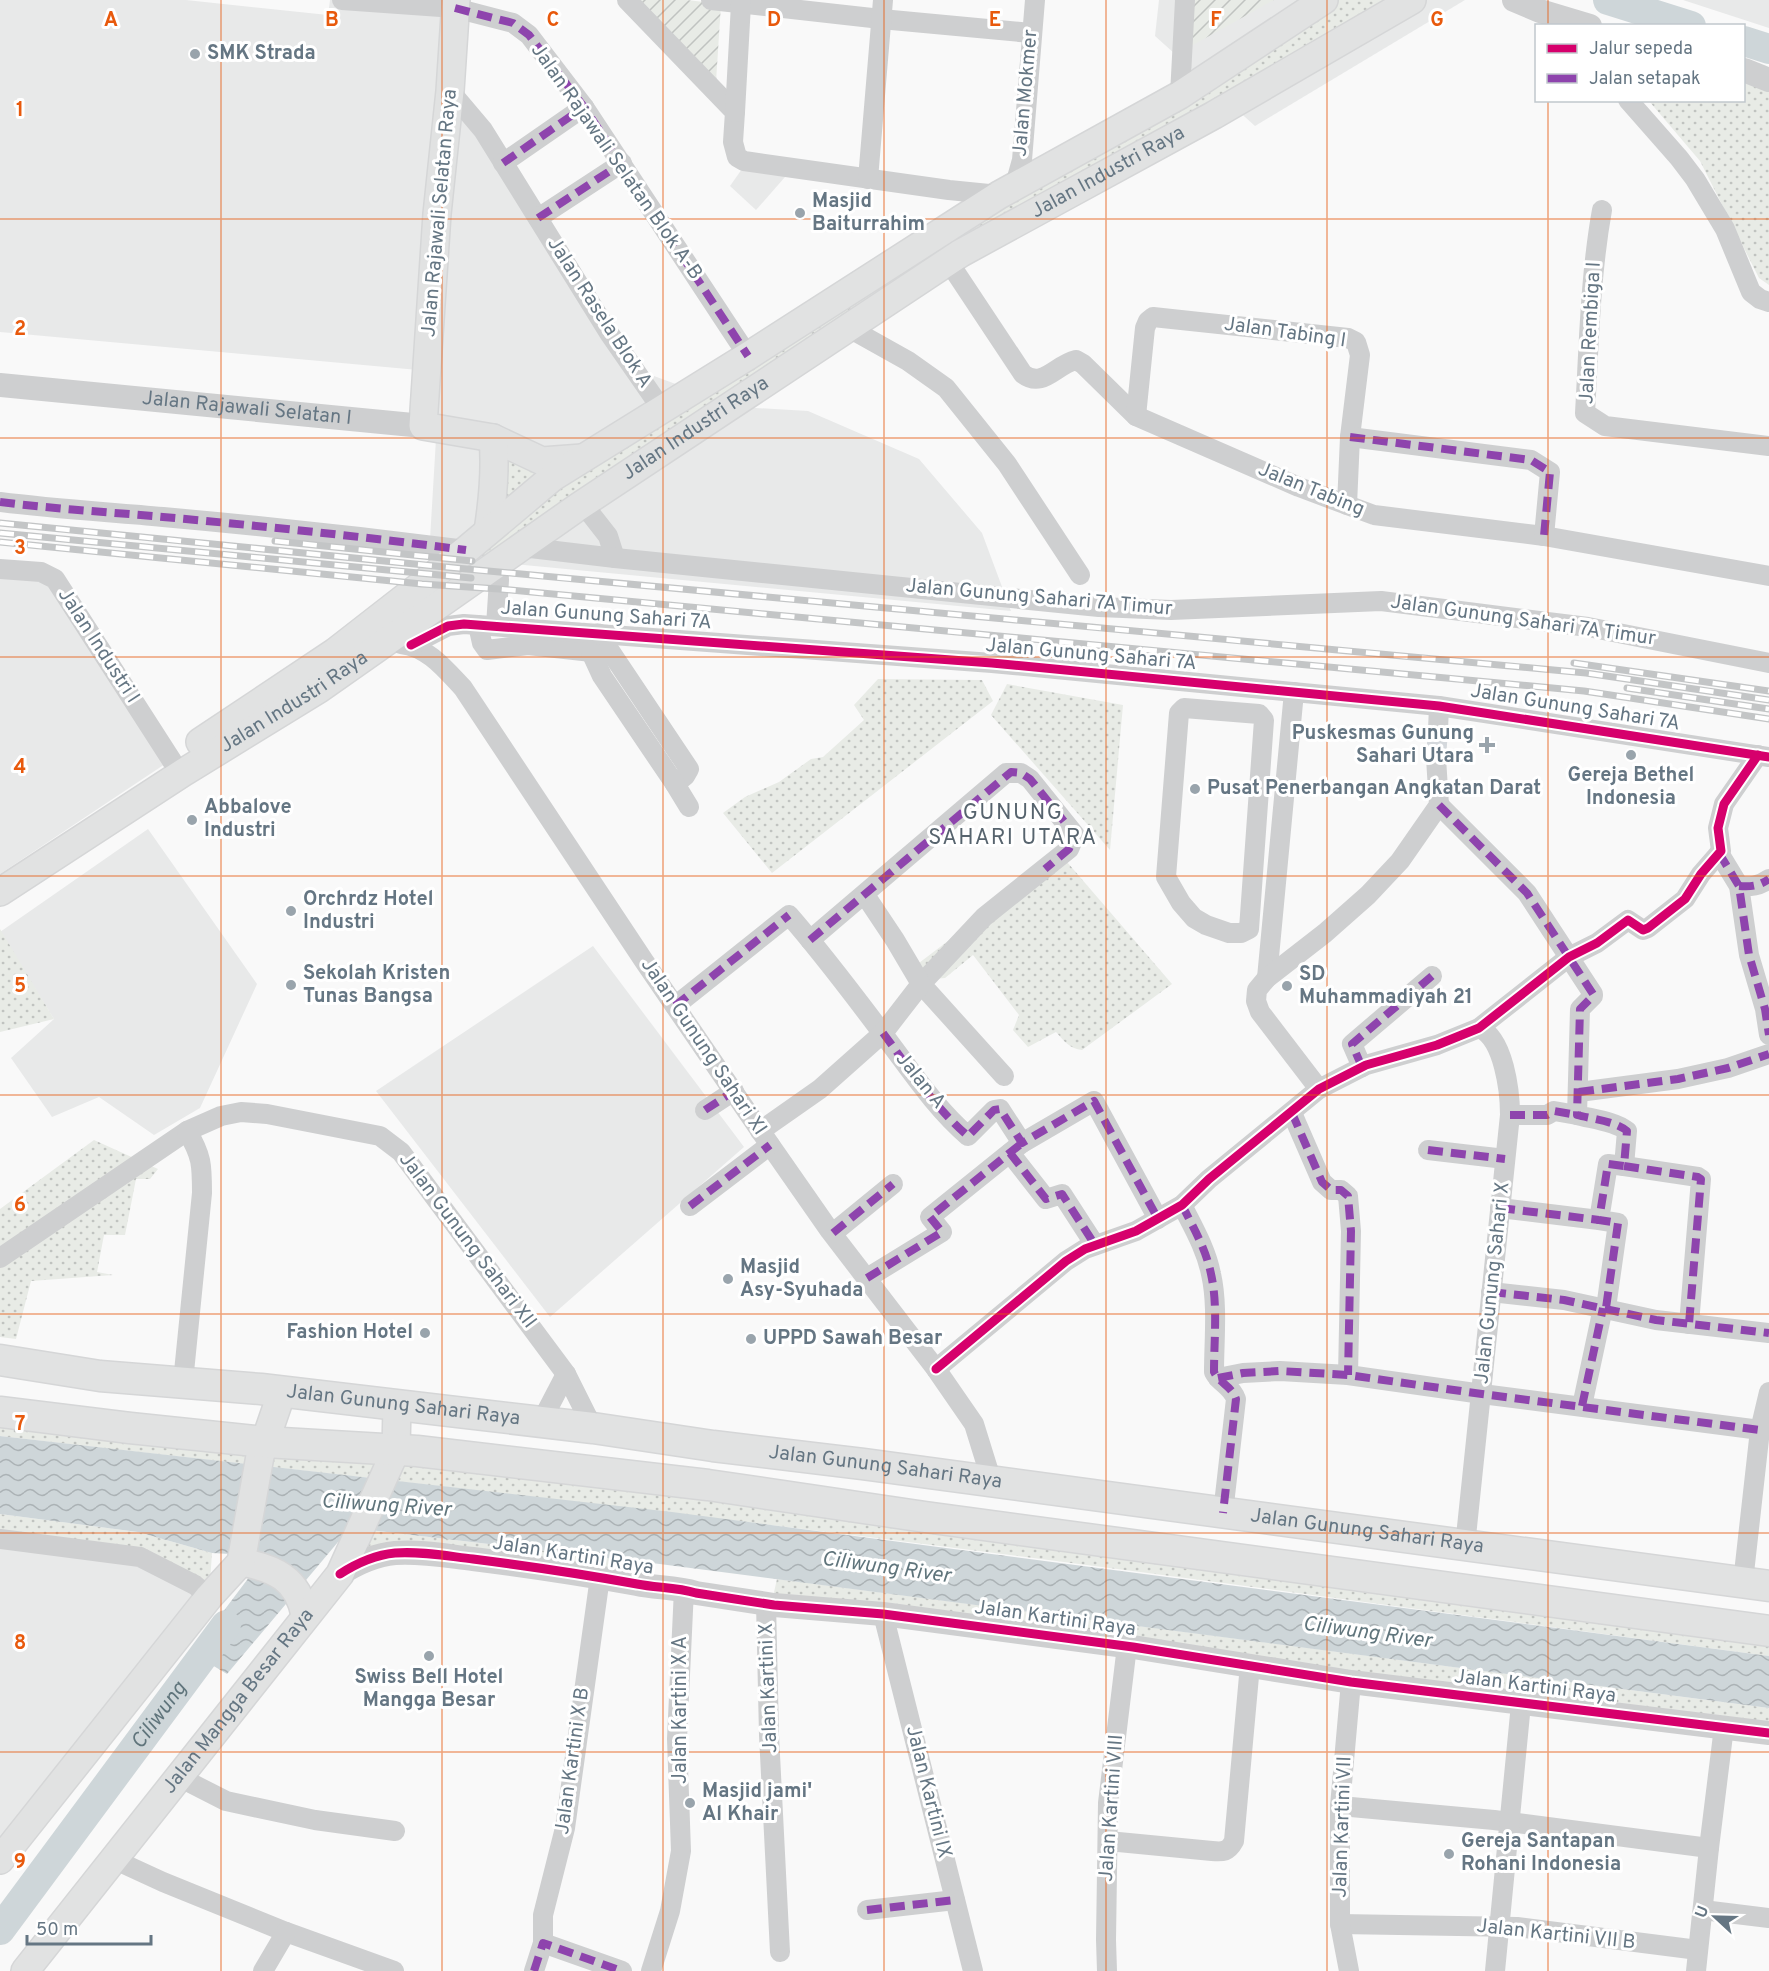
<svg xmlns="http://www.w3.org/2000/svg" width="1769" height="1971" font-family="Overpass,sans-serif">
	<defs>
		<pattern id="grass-dots" width="8" height="8" patternUnits="userSpaceOnUse" patternTransform="scale(1.5)"><rect width="8" height="8" fill="#e8ebe6"/><path d="M2 2h.1M6 6h.1" fill="none" stroke="#c0c3c0" stroke-width="1.8" stroke-linecap="round"/></pattern>
		<pattern id="garden-furrows" width="10" height="10" patternUnits="userSpaceOnUse" patternTransform="scale(1.5)"><rect width="10" height="10" fill="#e8ebe6"/><path d="M-1 1l2-2M0 10L10 0M9 11l2-2" fill="none" stroke="#c0c3c0"/></pattern>
		<pattern id="water-waves" width="16" height="10" patternUnits="userSpaceOnUse" patternTransform="scale(1.5)"><rect width="16" height="10" fill="#ced6d9"/><path d="M0 5q4-4 8 0t8 0" fill="none" stroke="#abb2b5"/></pattern>
	</defs>
	<rect width="100%" height="100%" fill="#f9f9f9"/>
	<g fill="#e8e9e9">
		<path d="M0,0H186L328,15L330,0H465L458,107L635,369L738,407L808,411L919,459L982,533L1011,611L429,556L440,372L0,332Z"/>
		<path d="M1159,0H1465L1255,126L1155,36Z"/>
		<path d="M1683,0H1769V28Z"/>
		<path d="M749,159L792,169L756,210L730,186Z"/>
		<path d="M0,569L41,572L171,760L0,874Z"/>
		<path d="M148,829L257,984L200,1108L154,1135L99,1097L52,1117L11,1058L54,1019L0,932Z"/>
		<path d="M593,946L744,1147L550,1317L376,1091Z"/>
		<path d="M0,1540L140,1557L209,1597L0,1859Z"/>
	</g>
	<g fill="url(#grass-dots)">
		<path d="M1324,0H1412L1043,208L496,564L466,550L488,531L493,438L583,458Z"/>
		<path d="M1744,82L1769,92V285L1759,278L1700,161L1649,101L1744,100Z"/>
		<path d="M878,679L982,680L993,701L772,873L723,813L745,797L779,782L811,759L823,757L864,720L854,705Z"/>
		<path d="M1007,684L1123,705L1110,850L991,715Z"/>
		<path d="M1061,855L1172,984L1082,1050C1070,1049 1064,1041 1056,1032L1028,1047L1013,1030L1019,1015L973,955L945,978L923,980L915,966Z"/>
		<path d="M0,929L54,1019L0,1032Z"/>
		<path d="M94,1140L158,1169L150,1179H136L125,1235H104L97,1272L113,1275L31,1281L16,1339L0,1337V1209Z"/>
		<path d="M0,1412L1769,1631V1656C1420,1610 1071,1561 721,1519C481,1490 240,1464 0,1436Z"/>
		<path d="M0,1514L138,1532L212,1553L209,1597L140,1557L0,1539Z"/>
		<path d="M361,1529L650,1563L647,1584L354,1545Z"/>
		<path d="M777,1579L1769,1708V1733L772,1601Z"/>
	</g>
	<g fill="url(#garden-furrows)">
		<path d="M638,0H687L721,4L716,82Z"/>
		<path d="M1190,0H1274L1184,50Z"/>
	</g>
	<path fill="url(#water-waves)" d="M0,1436L672,1512L1769,1656V1708L652,1563L361,1529L338,1542L227,1674L192,1653L265,1556L212,1553L138,1532L0,1514Z"/>
	<g fill="none" stroke-linecap="round" stroke-linejoin="round">
		<g stroke="#ced6d9" stroke-width="30">
			<path d="M1608,0L1691,26"/>
			<path d="M1744,41L1769,49"/>
			<path id="s1" d="M0,1930L226,1625"/>
		</g>
		<path stroke="#d4d8dc" stroke-width="20" stroke-dasharray="20 10" stroke-linecap="butt" d="M1436,758L1438,730"/>
		<g stroke="#d5d6d7" stroke-width="30">
			<g id="secondary">
				<path d="M456,0L450,91L437,214L423,426L493,438L542,461L582,458"/>
				<path d="M488,531C493,499 496,470 493,438"/>
				<path d="M200,742L335,652L466,550L553,477L748,356L999,195L1180,95L1324,0"/>
				<path id="s3" d="M0,892L184,772L319,689L578,507L961,253L1214,115L1412,0"/>
				<path d="M241,1562C275,1568 298,1579 305,1615"/>
				<path d="M0,1860L209,1597L241,1562L260,1456L282,1392"/>
				<path id="s4" d="M25,1971L340,1574L396,1450L397,1405"/>
			</g>
		</g>
		<g stroke="#d5d6d7" stroke-width="33">
			<g id="primary">
				<path id="s5" d="M0,1360L100,1376L261,1389L593,1428L713,1446L863,1464L1769,1586"/>
				<path d="M0,1412L130,1428L265,1442L417,1451L708,1485L925,1517L1769,1631"/>
			</g>
		</g>
		<g stroke="#cecfd0" stroke-width="20">
			<path d="M342,0L455,8L513,23L529,35L584,107L748,356"/>
			<path d="M627,0L735,112L733,142L737,157L744,161L949,190L999,195"/>
			<path d="M711,0L881,19L1031,33"/>
			<path d="M450,91L483,130L609,333L661,408"/>
			<path d="M1180,95L1185,0"/>
			<path d="M1628,100L1679,158L1695,179L1725,229L1751,292L1760,299L1769,302"/>
			<path d="M735,112L741,4"/>
			<path d="M503,163L584,107"/>
			<path d="M868,179L883,0"/>
			<path d="M1015,185L1022,160L1035,0"/>
			<path d="M1602,210C1590,277 1589,345 1585,413L1605,426L1769,446"/>
			<path d="M538,218L622,163"/>
			<path d="M948,261L1023,374C1043,389 1055,365 1076,360L1083,364L1136,416L1299,487L1374,515L1544,536L1769,576"/>
			<path d="M849,328L908,361L946,388L1007,464L1080,575"/>
			<path d="M1136,416L1145,328L1148,321L1153,317L1348,338L1356,342L1360,355L1350,437L1347,505"/>
			<path d="M1350,437L1531,460L1550,472L1544,536"/>
			<path d="M0,502C54,509 109,512 163,517C264,526 365,537 466,550"/>
			<path d="M583,504L608,536L615,558"/>
			<path d="M522,547L615,558L1099,607L1171,610L1381,601L1588,627L1769,663"/>
			<path d="M0,569L41,572L55,579L172,761"/>
			<path d="M478,625L482,643L487,650L528,645L601,653"/>
			<path d="M496,626L499,580L498,562"/>
			<path d="M598,633L689,769L685,776L675,784L689,807"/>
			<path d="M401,644C428,647 445,669 463,688L644,961L770,1145L830,1231L936,1369L974,1424L992,1482"/>
			<path d="M411,645L448,626L464,624L992,663L1439,706L1769,757"/>
			<path d="M591,652L602,676L675,784"/>
			<path d="M1184,708L1259,714L1264,720L1249,929L1241,933H1229L1206,925L1194,918L1181,903L1166,877L1179,713Z"/>
			<path d="M1438,730L1439,706"/>
			<path d="M1439,805L1527,893L1593,994V996L1580,1009L1577,1115C1592,1119 1615,1121 1627,1131L1624,1166L1608,1164L1599,1220L1618,1223L1606,1308"/>
			<path d="M1719,853L1739,886L1749,955L1765,1009L1769,1035"/>
			<path d="M1739,886C1751,887 1759,886 1769,879"/>
			<path d="M810,940L1006,773H1021L1030,779L1075,835L1069,849L984,917L921,984L1004,1076"/>
			<path d="M1267,978L1294,692"/>
			<path d="M675,1006L789,915C822,953 853,994 883,1034C910,1069 935,1108 968,1136L994,1110L1000,1109L1022,1143L1094,1101L1158,1219"/>
			<path d="M1362,1067L1352,1044L1432,976"/>
			<path d="M1319,1089L1260,1012L1256,1001L1257,990L1267,978L1325,933L1368,895L1400,861L1439,805L1436,758"/>
			<path d="M1579,1092L1678,1079L1728,1068L1769,1054"/>
			<path d="M705,1110L734,1091"/>
			<path d="M1292,1113L1322,1182L1331,1190H1341L1348,1196L1351,1231L1348,1375"/>
			<path d="M1510,1115H1547L1554,1111L1577,1115"/>
			<path d="M760,1131L820,1089L883,1033L921,984L895,940L865,895"/>
			<path d="M1428,1150L1505,1159"/>
			<path d="M1010,1153L1046,1199L1062,1194L1095,1245"/>
			<path d="M1624,1166L1698,1177L1701,1179L1689,1324"/>
			<path d="M1182,1205C1193,1227 1206,1249 1211,1274C1218,1305 1214,1340 1214,1372C1220,1384 1231,1385 1236,1399L1223,1513"/>
			<path d="M690,1206L770,1145"/>
			<path d="M1500,1208L1599,1220"/>
			<path d="M833,1233L893,1184"/>
			<path d="M0,1258L187,1131L221,1116L241,1112L267,1114L380,1136L401,1152L566,1374L593,1428"/>
			<path d="M867,1278L942,1232L930,1217L1022,1143"/>
			<path d="M1491,1292L1564,1300L1656,1320L1769,1333"/>
			<path d="M936,1369L1066,1261L1085,1249L1136,1231L1182,1205L1209,1179L1319,1089L1366,1065L1437,1045L1479,1028L1569,957L1597,943L1628,920L1643,930L1648,928L1685,899L1701,874L1721,851L1718,828L1724,804L1758,755"/>
			<path d="M1218,1378L1243,1373L1280,1371L1348,1375L1482,1394L1760,1430"/>
			<path d="M183,1382L202,1193C202,1165 202,1156 187,1131"/>
			<path d="M1582,1406L1603,1308"/>
			<path d="M541,1422L566,1374"/>
			<path d="M0,1539L140,1557L195,1585L209,1597"/>
			<path d="M1465,1546L1510,1115C1510,1092 1504,1038 1479,1028"/>
			<path d="M1743,1582L1760,1430L1769,1392"/>
			<path d="M766,1603L769,1735L780,1952"/>
			<path d="M883,1614L973,1971"/>
			<path d="M179,1777L226,1801L315,1820L395,1831"/>
			<path d="M1340,1806L1494,1820L1709,1848"/>
			<path d="M1108,1841L1212,1851C1223,1852 1228,1852 1234,1841L1250,1665"/>
			<path d="M113,1859L163,1882L286,1932L394,1971"/>
			<path d="M867,1910L955,1900"/>
			<path d="M1703,1910L1769,1918"/>
			<path d="M1340,1924L1517,1927L1698,1950"/>
			<path d="M543,1943L622,1971"/>
			<path d="M263,1971L286,1932"/>
			<path d="M534,1971L543,1943V1915L565,1828L600,1577"/>
			<path d="M651,1971L670,1911L681,1851L677,1739L684,1589"/>
			<path d="M1107,1971L1106,1940L1108,1803L1127,1646"/>
			<path d="M1349,1971L1340,1924V1806L1351,1682"/>
			<path d="M1495,1971L1521,1704"/>
			<path d="M1696,1971L1709,1848L1724,1727"/>
		</g>
		<g stroke="#cecfd0" stroke-width="24">
			<path d="M1514,0L1540,11L1590,26"/>
			<path d="M1744,70L1769,80"/>
			<path id="s2" d="M0,385L423,426"/>
			<path d="M340,1574C357,1563 374,1555 395,1553C420,1551 447,1556 473,1559C528,1566 582,1574 637,1584C656,1588 676,1587 696,1593L774,1605L883,1614L1133,1647L1351,1682L1769,1733"/>
		</g>
		<use href="#secondary" stroke="#e1e2e2" stroke-width="27"/>
		<use href="#primary" stroke="#e1e2e2" stroke-width="30"/>
		<g stroke="#c3c5c6" stroke-width="7">
			<g id="rail">
				<path d="M0,523L445,567L1586,673L1769,700"/>
				<path d="M0,533L471,578"/>
				<path d="M275,541L472,561"/>
				<path d="M0,542L422,584L499,589L1584,691L1769,719"/>
				<path d="M1574,663L1769,691"/>
				<path d="M1627,688L1769,709"/>
			</g>
		</g>
		<use href="#rail" stroke="#fff" stroke-width="4.5" stroke-dasharray="14" stroke-linecap="butt"/>
		<g stroke="#8e44ad" stroke-width="8" stroke-dasharray="15 8" stroke-linecap="butt">
			<path d="M455,8L513,23L529,35L584,107L748,356"/>
			<path d="M503,163L584,107"/>
			<path d="M538,218L622,163"/>
			<path d="M1350,437L1531,460L1550,472L1544,536"/>
			<path d="M0,502C54,509 109,512 163,517C264,526 365,537 466,550"/>
			<path d="M1439,805L1527,893L1593,994V996L1580,1009L1577,1115C1592,1119 1615,1121 1627,1131L1624,1166L1608,1164L1599,1220L1618,1223L1606,1308"/>
			<path d="M1719,853L1739,886L1749,955L1765,1009L1769,1035"/>
			<path d="M1739,886C1751,887 1759,886 1769,879"/>
			<path d="M810,940L1011,772L1021,773L1030,779L1075,835L1069,849L1045,869"/>
			<path d="M675,1006L789,915"/>
			<path d="M883,1033C909,1068 935,1108 968,1136L994,1110L1000,1109L1022,1143L1094,1101L1158,1219"/>
			<path d="M1362,1067L1352,1044L1432,976"/>
			<path d="M1579,1092L1678,1079L1728,1068L1769,1054"/>
			<path d="M705,1110L734,1091"/>
			<path d="M1292,1113L1322,1182L1331,1190H1341L1348,1196L1351,1231L1348,1375"/>
			<path d="M1510,1115H1547L1554,1111L1577,1115"/>
			<path d="M1428,1150L1505,1159"/>
			<path d="M1010,1153L1046,1199L1062,1194L1095,1245"/>
			<path d="M1624,1166L1698,1177L1701,1179L1689,1324"/>
			<path d="M1182,1205C1193,1227 1206,1249 1211,1274C1218,1305 1214,1340 1214,1372C1220,1384 1231,1385 1236,1399L1223,1513"/>
			<path d="M690,1206L770,1145"/>
			<path d="M1500,1208L1599,1220"/>
			<path d="M833,1233L893,1184"/>
			<path d="M867,1278L942,1232L930,1217L1022,1143"/>
			<path d="M1491,1292L1564,1300L1656,1320L1769,1333"/>
			<path d="M1218,1378L1243,1373L1280,1371L1348,1375L1482,1394L1760,1430"/>
			<path d="M1582,1406L1603,1308"/>
			<path d="M867,1910L955,1900"/>
			<path d="M534,1971L543,1943L622,1971"/>
		</g>
		<g stroke="#fff" stroke-width="13">
			<g id="cycleway">
				<path d="M411,645L448,626L464,624L992,663L1439,706L1769,757"/>
				<path d="M936,1369L1066,1261L1085,1249L1136,1231L1182,1205L1209,1179L1319,1089L1366,1065L1437,1045L1479,1028L1569,957L1597,943L1628,920L1643,930L1648,928L1685,899L1701,874L1721,851L1718,828L1724,804L1758,755"/>
				<path d="M340,1574C357,1563 374,1555 395,1553C420,1551 447,1556 473,1559C528,1566 582,1574 637,1584C656,1588 676,1587 696,1593L774,1605L883,1614L1133,1647L1351,1682L1769,1733"/>
			</g>
		</g>
		<use href="#cycleway" stroke="#d6006c" stroke-width="9"/>
	</g>
	<path fill="none" stroke="#e8590c" stroke-width="1.5" stroke-opacity="0.55" d="M221,0V1971M442,0V1971M663,0V1971M884,0V1971M1106,0V1971M1327,0V1971M1548,0V26M1548,100V1971M0,219H1769M0,438H1769M0,657H1769M0,876H1769M0,1095H1769M0,1314H1769M0,1533H1769M0,1752H1769"/>
	<g fill="#99a4ac" stroke="#fff" stroke-width="2">
		<circle cx="195" cy="54" r="6"/>
		<circle cx="800" cy="213" r="6"/>
		<path d="M1484 736h6v6h6v6h-6v6h-6v-6h-6v-6h6z"/>
		<circle cx="1631" cy="755" r="6"/>
		<circle cx="1195" cy="789" r="6"/>
		<circle cx="192" cy="820" r="6"/>
		<circle cx="291" cy="911" r="6"/>
		<circle cx="291" cy="985" r="6"/>
		<circle cx="1287" cy="986" r="6"/>
		<circle cx="728" cy="1279" r="6"/>
		<circle cx="425" cy="1333" r="6"/>
		<circle cx="751" cy="1339" r="6"/>
		<circle cx="429" cy="1656" r="6"/>
		<circle cx="690" cy="1803" r="6"/>
		<circle cx="1449" cy="1854" r="6"/>
	</g>
	<g text-anchor="middle" dominant-baseline="central" stroke-width="6" stroke-linejoin="round" paint-order="stroke">
		<g font-size="20" font-weight="bold" fill="#657683" stroke="#fff" text-anchor="start">
			<text x="207" y="54">SMK Strada</text>
			<text x="812" y="202">Masjid<tspan x="812" dy="23">Baiturrahim</tspan></text>
			<text x="1474" y="734" text-anchor="end">Puskesmas Gunung<tspan x="1474" dy="23">Sahari Utara</tspan></text>
			<text x="1631" y="776" text-anchor="middle">Gereja Bethel<tspan x="1631" dy="23">Indonesia</tspan></text>
			<text x="1207" y="789">Pusat Penerbangan Angkatan Darat</text>
			<text x="204" y="808">Abbalove<tspan x="204" dy="23">Industri</tspan></text>
			<text x="303" y="900">Orchrdz Hotel<tspan x="303" dy="23">Industri</tspan></text>
			<text x="303" y="974">Sekolah Kristen<tspan x="303" dy="23">Tunas Bangsa</tspan></text>
			<text x="1299" y="975">SD<tspan x="1299" dy="23">Muhammadiyah 21</tspan></text>
			<text x="740" y="1268">Masjid<tspan x="740" dy="23">Asy-Syuhada</tspan></text>
			<text x="413" y="1333" text-anchor="end">Fashion Hotel</text>
			<text x="763" y="1339">UPPD Sawah Besar</text>
			<text x="429" y="1678" text-anchor="middle">Swiss Bell Hotel<tspan x="429" dy="23">Mangga Besar</tspan></text>
			<text x="702" y="1792">Masjid jami'<tspan x="702" dy="23">Al Khair</tspan></text>
			<text x="1461" y="1842">Gereja Santapan<tspan x="1461" dy="23">Rohani Indonesia</tspan></text>
		</g>
		<g font-size="20" fill="#657683" stroke="#fff">
			<text transform="translate(1026 93) rotate(-85)">Jalan Mokmer</text>
			<text transform="translate(616 162) rotate(55)">Jalan Rajawali Selatan Blok A-B</text>
			<text stroke="none"><textPath href="#s3" startOffset="1322">Jalan Industri Raya</textPath></text>
			<text transform="translate(440 213) rotate(-85)">Jalan Rajawali Selatan Raya</text>
			<text transform="translate(599 313) rotate(57)">Jalan Rasela Blok A</text>
			<text transform="translate(1285 333) rotate(8)">Jalan Tabing I</text>
			<text transform="translate(1591 333) rotate(-87)">Jalan Rembiga I</text>
			<text stroke="none"><textPath href="#s2" startOffset="248">Jalan Rajawali Selatan I</textPath></text>
			<text stroke="none"><textPath href="#s3" startOffset="836">Jalan Industri Raya</textPath></text>
			<text transform="translate(1311 490) rotate(22)">Jalan Tabing</text>
			<text transform="translate(1039 598) rotate(5)">Jalan Gunung Sahari 7A Timur</text>
			<text transform="translate(606 616) rotate(4)">Jalan Gunung Sahari 7A</text>
			<text transform="translate(1523 621) rotate(8)">Jalan Gunung Sahari 7A Timur</text>
			<text transform="translate(98 646) rotate(57)">Jalan Industri I</text>
			<text transform="translate(1091 655) rotate(5)">Jalan Gunung Sahari 7A</text>
			<text stroke="none"><textPath href="#s3" startOffset="350">Jalan Industri Raya</textPath></text>
			<text transform="translate(1575 708) rotate(9)">Jalan Gunung Sahari 7A</text>
			<text transform="translate(703 1047) rotate(56)">Jalan Gunung Sahari XI</text>
			<text transform="translate(920 1081) rotate(51)">Jalan A</text>
			<text transform="translate(467 1241) rotate(53)">Jalan Gunung Sahari XII</text>
			<text transform="translate(1493 1283) rotate(-84)">Jalan Gunung Sahari X</text>
			<text stroke="none"><textPath href="#s5" startOffset="406">Jalan Gunung Sahari Raya</textPath></text>
			<text stroke="none"><textPath href="#s5" startOffset="892">Jalan Gunung Sahari Raya</textPath></text>
			<text stroke="none"><textPath href="#s5" startOffset="1378">Jalan Gunung Sahari Raya</textPath></text>
			<text transform="translate(573 1556) rotate(9)">Jalan Kartini Raya</text>
			<text transform="translate(1055 1619) rotate(8)">Jalan Kartini Raya</text>
			<text transform="translate(1535 1687) rotate(7)">Jalan Kartini Raya</text>
			<text transform="translate(769 1688) rotate(-92)">Jalan Kartini X</text>
			<text stroke="none"><textPath href="#s4" startOffset="344">Jalan Mangga Besar Raya</textPath></text>
			<text transform="translate(681 1710) rotate(-90)">Jalan Kartini X A</text>
			<text transform="translate(573 1761) rotate(-82)">Jalan Kartini X B</text>
			<text transform="translate(928 1792) rotate(76)">Jalan Kartini IX</text>
			<text transform="translate(1112 1808) rotate(-86)">Jalan Kartini VIII</text>
			<text transform="translate(1343 1827) rotate(-88)">Jalan Kartini VII</text>
			<text transform="translate(1556 1935) rotate(6)">Jalan Kartini VII B</text>
		</g>
		<g font-size="21" font-style="italic" fill="#60757c" stroke="#fff">
			<text transform="translate(386 1506) rotate(4)">Ciliwung River</text>
			<text transform="translate(886 1568) rotate(8)">Ciliwung River</text>
			<text transform="translate(1367 1633) rotate(8)">Ciliwung River</text>
			<text stroke="none"><textPath href="#s1" startOffset="267">Ciliwung</textPath></text>
		</g>
		<g font-size="22" letter-spacing="1.5" fill="#57646e" stroke="#fff">
			<text x="1013" y="813">GUNUNG<tspan x="1013" dy="25">SAHARI UTARA</tspan></text>
		</g>
	</g>
	<g font-size="20" text-anchor="middle" font-weight="bold" fill="#e8590c" stroke="#fff" stroke-width="6" stroke-linejoin="round" paint-order="stroke">
		<text x="111" y="26">A</text>
		<text x="332" y="26">B</text>
		<text x="553" y="26">C</text>
		<text x="774" y="26">D</text>
		<text x="995" y="26">E</text>
		<text x="1216" y="26">F</text>
		<text x="1437" y="26">G</text>
		<text x="20" y="116">1</text>
		<text x="20" y="335">2</text>
		<text x="20" y="554">3</text>
		<text x="20" y="773">4</text>
		<text x="20" y="992">5</text>
		<text x="20" y="1211">6</text>
		<text x="20" y="1430">7</text>
		<text x="20" y="1649">8</text>
		<text x="20" y="1868">9</text>
	</g>
	<rect x="1535" y="24" width="210" height="78" fill="#ffffff" stroke="#c1c8cd" stroke-width="1.5"/>
	<rect x="1547" y="44" width="30" height="9" fill="#d6006c" stroke="#c1c8cd" stroke-width="1.5"/>
	<text x="1589" y="54" font-size="18" fill="#657683">Jalur sepeda</text>
	<rect x="1547" y="74" width="30" height="9" fill="#8e44ad" stroke="#c1c8cd" stroke-width="1.5"/>
	<text x="1589" y="84" font-size="18" fill="#657683">Jalan setapak</text>
	<g transform="translate(1715 1917) rotate(292)" stroke="#ffffff" stroke-width="4.5" paint-order="stroke">
	<path d="M0-4.5L10 22L0 15L-10 22Z" fill="#657683"/>
	<text y="-9" font-size="16" font-weight="bold" text-anchor="middle" fill="#657683">U</text>
	</g>
	<path d="M27 1935v9h124v-9" fill="none" stroke="#657683" stroke-width="3"/>
	<text x="36" y="1935" font-size="18" fill="#657683" stroke="#ffffff" stroke-width="4.5" paint-order="stroke">50 m</text>
</svg>
